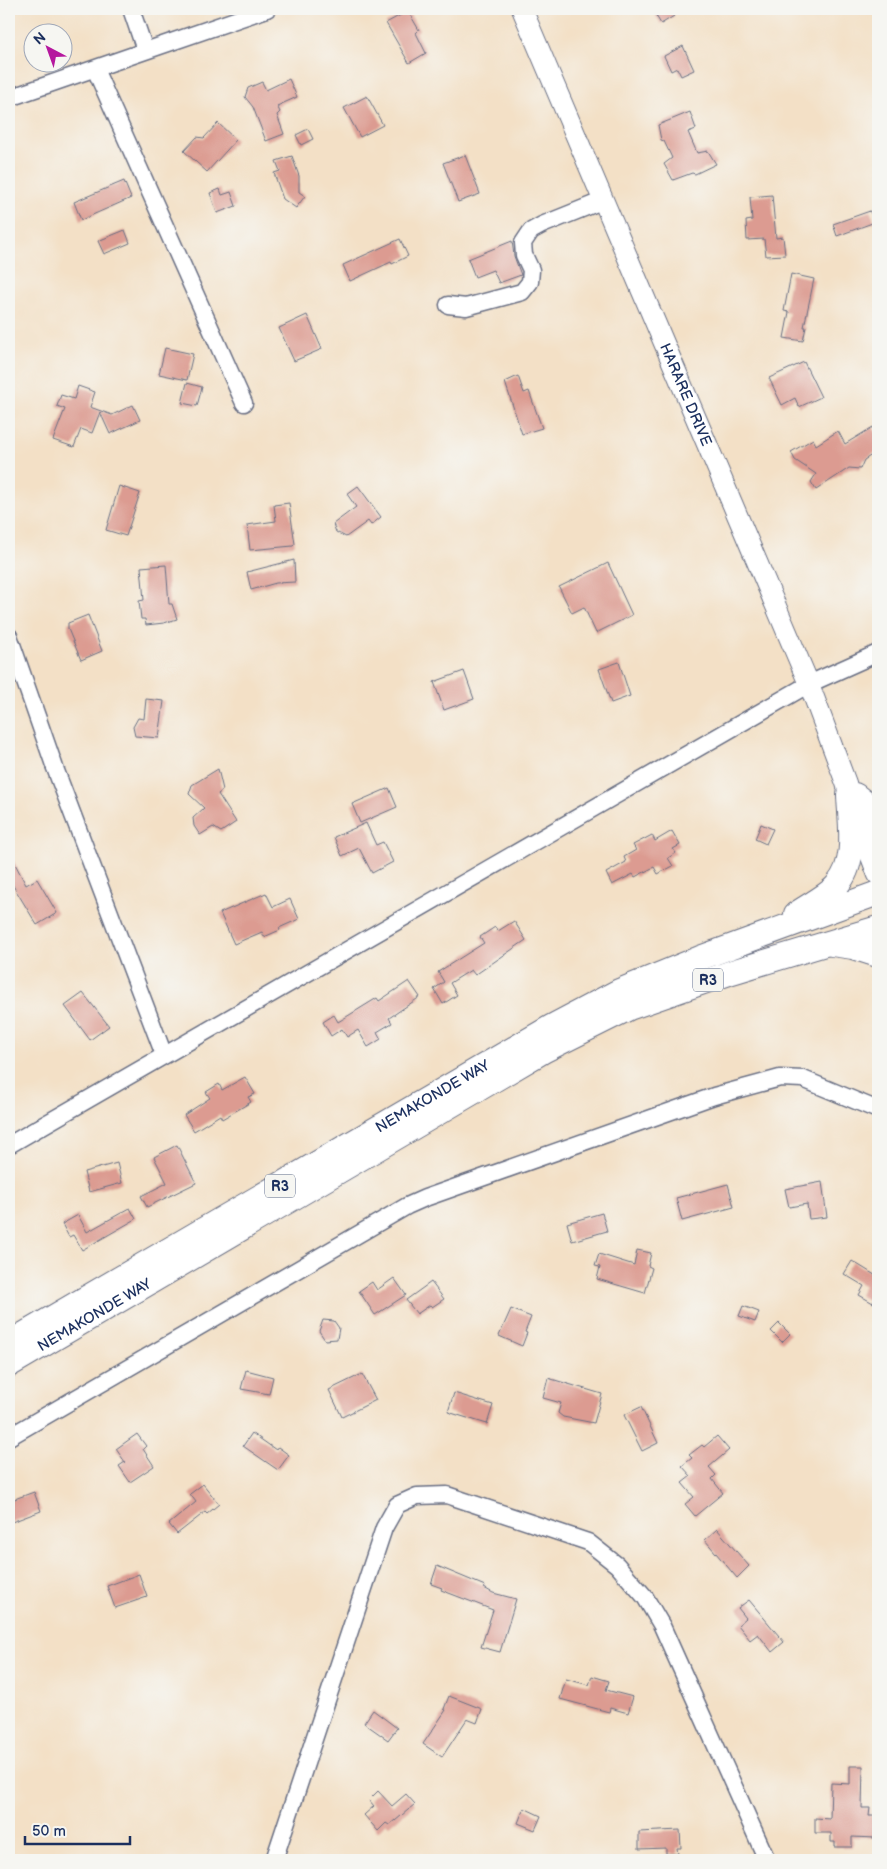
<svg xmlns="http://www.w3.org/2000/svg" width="887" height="1869" font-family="'Balsamiq Sans',sans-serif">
	<rect width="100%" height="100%" fill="#f6f6f2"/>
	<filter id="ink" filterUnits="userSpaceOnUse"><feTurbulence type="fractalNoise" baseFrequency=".02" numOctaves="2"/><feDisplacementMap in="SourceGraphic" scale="10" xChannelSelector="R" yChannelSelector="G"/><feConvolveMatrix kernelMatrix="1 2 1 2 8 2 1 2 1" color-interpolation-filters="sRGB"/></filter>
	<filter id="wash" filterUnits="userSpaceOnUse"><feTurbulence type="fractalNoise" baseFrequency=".0096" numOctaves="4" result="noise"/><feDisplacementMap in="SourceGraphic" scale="20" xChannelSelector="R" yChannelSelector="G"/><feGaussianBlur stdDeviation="1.12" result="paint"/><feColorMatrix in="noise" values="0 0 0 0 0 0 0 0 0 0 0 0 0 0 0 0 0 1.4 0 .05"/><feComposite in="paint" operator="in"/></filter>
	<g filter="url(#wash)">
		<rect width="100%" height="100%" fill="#f3e0c6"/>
		<g id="blocks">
			<g fill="#dc9b91">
				<path d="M652,9H670L674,16L661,24Z"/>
				<path d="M408,11L419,30L416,33L426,53L409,63L386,23Z"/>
				<path d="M683,46L694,70L681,76L677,68L671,71L664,56Z"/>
				<path d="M289,79L297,97L277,106L280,112L277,115L284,134L266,141L253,107L245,97L248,88L262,82L266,90Z"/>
				<path d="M367,96L383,125L360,137L344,108Z"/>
				<path d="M690,112L696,129L688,132L697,153L708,151L716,164L695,174L692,173L673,180L664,164L672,158L664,141L661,140L658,125Z"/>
				<path d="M218,123L236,140L207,172L184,151L197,137L204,138Z"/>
				<path d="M308,129L313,139L301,145L296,135Z"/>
				<path d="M465,155L480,194L458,202L443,163Z"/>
				<path d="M292,156L299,176V192L305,196L296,208L283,199L274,173L280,171L276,161Z"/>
				<path d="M124,181L131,198L81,220L74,202Z"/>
				<path d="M220,189L222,195L231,192L236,206L217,213L210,193Z"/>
				<path d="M772,195L776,238L783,237L785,255L766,256L764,239L747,240L746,221L752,220L750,197Z"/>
				<path d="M870,211L875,222L837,236L833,224Z"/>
				<path d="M125,230L130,243L104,254L98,241Z"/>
				<path d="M400,239L408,256L392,264L391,262L350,281L343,265Z"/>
				<path d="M512,241L514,256L521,275L499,283L493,270L475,277L468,259Z"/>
				<path d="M791,274L814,279L804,327H806L803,341L784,338L789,312L784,311Z"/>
				<path d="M307,315L322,349L294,361L279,328Z"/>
				<path d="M165,348L193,354L187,380L159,374Z"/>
				<path d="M804,362L821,397L799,407L795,398L782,405L769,378Z"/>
				<path d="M518,376L524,393L529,391L542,428L522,434L505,382Z"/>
				<path d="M187,383L202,387L197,406L182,403Z"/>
				<path d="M78,386L95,392L90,407L112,415L133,405L140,420L110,434L100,412L92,433L81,429L74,447L53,440L65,409L57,406L61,395L74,399Z"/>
				<path d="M873,427L878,435V451L864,460L860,469L849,468L816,490L811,482L816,474L795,460L791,452L813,439L816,445L838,431L845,444Z"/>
				<path d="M119,486L140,493L126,536L106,530Z"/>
				<path d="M358,486L381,517L371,525L368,521L346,537L336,532L333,524L356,507L347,494Z"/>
				<path d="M289,503L295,544L293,546L250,550L247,525L276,521L274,505Z"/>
				<path d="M294,560L295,582L276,583L251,590L247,572Z"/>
				<path d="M608,563L632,615L596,633L584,607L572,613L559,587Z"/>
				<path d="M166,565L169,604H172L177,619L164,623L146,625L145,619H141L139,601L144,600L141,567Z"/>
				<path d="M88,615L102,651L81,660L68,629V623Z"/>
				<path d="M619,662L630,696L611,703L599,669Z"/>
				<path d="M464,671L474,699L444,710L434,682Z"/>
				<path d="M146,699L164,701L159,738L135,736L133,727L138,718L144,719Z"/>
				<path d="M218,769L223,790L218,794L236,822L221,832L213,827L200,835L194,826L193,818L204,808L189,794L192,785Z"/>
				<path d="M389,788L397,807L360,823L352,804Z"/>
				<path d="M366,823L376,845L383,842L393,862L372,873L359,848L342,856L334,837Z"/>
				<path d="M761,824L773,829L766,844L755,839Z"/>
				<path d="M672,831L680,845L673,849L676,853L668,858L673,866L658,874L654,867L635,877L633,874L612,885L606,873L626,862L624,857L636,850L633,845L652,835L655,841Z"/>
				<path d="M9,852L26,885L37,879L57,913L37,925L12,884L9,886Z"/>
				<path d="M266,893L273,907L290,899L299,919L279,928L280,930L264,937L262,932L234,944L220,913Z"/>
				<path d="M514,921L526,940L475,975L471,970L450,983L457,995L443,1004L434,989L444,982L438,972L484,943L480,937L495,927L498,931Z"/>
				<path d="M409,981L420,997L389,1018L392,1023L377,1032L381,1039L368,1047L358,1030L347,1037L342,1029L331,1036L323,1022L334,1015L338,1022L377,998L379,1001Z"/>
				<path d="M83,993L109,1026L90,1040L65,1006Z"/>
				<path d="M245,1077L255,1094L248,1097L251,1102L222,1119L220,1115L194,1131L184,1115L210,1098L206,1092L219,1084L222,1090Z"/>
				<path d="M177,1145L196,1183L147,1207L141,1196L167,1183L154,1157Z"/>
				<path d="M117,1163L122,1183L89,1192L84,1172Z"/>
				<path d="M822,1182L827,1217L809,1219L807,1204L789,1207L785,1189Z"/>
				<path d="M728,1184L734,1207L682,1221L676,1198Z"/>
				<path d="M130,1208L136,1219L82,1250L73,1235L69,1237L62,1224L78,1215L87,1232Z"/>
				<path d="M602,1213L607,1231L572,1241L567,1223Z"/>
				<path d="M637,1250L651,1253L648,1266L652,1268L645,1293L597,1279L600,1267L595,1266L599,1254L634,1265Z"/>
				<path d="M852,1261L878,1277V1294L873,1303L859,1295L864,1286L844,1274Z"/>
				<path d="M394,1278L406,1295L375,1315L359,1291L372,1282L377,1290Z"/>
				<path d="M431,1282L444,1299L432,1307L430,1305L417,1314L406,1300Z"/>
				<path d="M743,1306L759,1312L755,1322L739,1316Z"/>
				<path d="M511,1309L531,1317L525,1332L527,1333L522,1346L499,1336Z"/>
				<path d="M323,1320L334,1321L339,1328L337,1339L325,1340L319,1331Z"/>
				<path d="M779,1323L790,1334L782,1342L771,1331Z"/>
				<path d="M246,1370L273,1377L269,1394L241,1389Z"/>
				<path d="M362,1374L376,1400L342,1417L329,1390Z"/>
				<path d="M548,1378L602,1394L594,1423L563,1417L558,1413L561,1403L543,1398Z"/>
				<path d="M454,1393L493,1405L487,1424L448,1412Z"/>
				<path d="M641,1407L658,1443L642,1451L624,1415Z"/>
				<path d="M252,1433L276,1450L278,1447L289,1455L278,1470L243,1446Z"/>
				<path d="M137,1434L146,1446L143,1449L154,1466L130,1482L119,1466L125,1462L116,1449Z"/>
				<path d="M717,1436L729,1450L709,1467L716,1475L712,1479L723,1493L695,1516L685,1504L694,1497L682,1483L691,1476L682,1466L692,1458L689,1455L702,1445L704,1447Z"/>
				<path d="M203,1484L219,1504L207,1514L205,1512L177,1534L169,1524L196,1502L190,1494Z"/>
				<path d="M34,1492L41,1511L9,1523V1501Z"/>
				<path d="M717,1529L749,1566L737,1578L705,1540Z"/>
				<path d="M437,1566L485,1586L484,1588L493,1593L516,1599L500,1652L481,1647L493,1610L441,1590L442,1588L431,1584Z"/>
				<path d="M139,1574L147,1597L115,1608L107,1586Z"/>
				<path d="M749,1600L784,1642L772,1652L758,1634L750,1640L738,1625L746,1618L738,1608Z"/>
				<path d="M592,1676L609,1681L606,1690L633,1697L628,1713L610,1708L609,1712L560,1699L566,1679L589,1685Z"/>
				<path d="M449,1696L482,1709L477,1723L467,1719L442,1757L423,1744L446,1710L444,1709Z"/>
				<path d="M373,1710L397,1728L388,1740L364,1723Z"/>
				<path d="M850,1766H863L862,1808H870L869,1816H877L876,1838L852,1837V1847H835V1842H831V1833H815V1818L830,1819L831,1783L850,1784Z"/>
				<path d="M378,1791L392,1806L406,1794L415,1804L395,1821V1820L389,1825L386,1823L378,1831L364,1815L374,1806L369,1800Z"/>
				<path d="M524,1808L541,1816L535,1830L518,1823Z"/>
				<path d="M680,1830L681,1848H677L678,1854H666V1848L639,1849V1832Z"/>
			</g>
		</g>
	</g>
	<g filter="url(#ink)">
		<use href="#blocks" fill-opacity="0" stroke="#676d82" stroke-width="1"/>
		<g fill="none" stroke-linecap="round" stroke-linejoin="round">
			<g stroke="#676d82" stroke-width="19">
				<g id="minor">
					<path d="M131,9L145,50"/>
					<path d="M95,69L244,403"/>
					<path d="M9,98C95,69 181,38 267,9"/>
					<path d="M448,305L466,307L522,292L530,282L531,270L524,255L523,243L531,231L542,225L604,200"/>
					<path d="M9,636L55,768L164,1055"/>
					<path d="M9,1145L809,684L878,653"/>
					<path d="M9,1437L407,1206L425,1198L714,1096L780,1078L803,1079L878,1110"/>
					<path d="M274,1860L384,1528L397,1505L417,1496L447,1495L588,1542L617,1565L645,1597L662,1626L767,1860"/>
				</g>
			</g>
			<g stroke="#676d82" stroke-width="22">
				<g id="major">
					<path id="s1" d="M522,9L809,684L846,783L855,815L878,875"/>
					<path d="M859,801L878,832"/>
				</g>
			</g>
			<g stroke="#676d82" stroke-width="26">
				<g id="highway">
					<path d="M855,795L878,813"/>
					<path d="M796,914C806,907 830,894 837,885C858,861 850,824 849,795"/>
					<path d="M832,944L853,947L878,955"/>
					<path id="s2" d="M9,1343L551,1027L619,991L700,958L878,893"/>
					<path id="s3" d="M9,1365L545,1050L629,1008L732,972L878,928"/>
				</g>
			</g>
			<use href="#minor" stroke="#fff" stroke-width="16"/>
			<use href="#major" stroke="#fff" stroke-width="20"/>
			<use href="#highway" stroke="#fff" stroke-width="24"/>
		</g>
	</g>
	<g text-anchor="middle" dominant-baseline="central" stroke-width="4" stroke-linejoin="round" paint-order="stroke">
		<g fill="#f6f6f2" stroke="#5d6b8a" stroke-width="1">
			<rect x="693" y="968.5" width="30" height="23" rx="4"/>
			<rect x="265" y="1174.5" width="30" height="23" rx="4"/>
		</g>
		<g font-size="14" font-weight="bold" fill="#1b2f5e">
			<text x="708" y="980">R3</text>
			<text x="280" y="1186">R3</text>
		</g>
		<g font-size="15" fill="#1b2f5e" stroke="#f6f6f2">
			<text stroke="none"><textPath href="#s1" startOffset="419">HARARE DRIVE</textPath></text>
			<text stroke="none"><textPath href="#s2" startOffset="490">NEMAKONDE WAY</textPath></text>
			<text stroke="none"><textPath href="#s3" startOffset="99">NEMAKONDE WAY</textPath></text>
		</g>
	</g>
	<rect width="887" height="1869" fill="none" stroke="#f6f6f2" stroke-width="30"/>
	<g transform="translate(48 48) rotate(319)"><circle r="24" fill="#f6f6f2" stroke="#9ea6b7"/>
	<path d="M0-4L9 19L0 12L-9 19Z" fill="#b5179e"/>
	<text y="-8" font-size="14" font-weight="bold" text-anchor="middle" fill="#1b2f5e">N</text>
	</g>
	<path d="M25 1836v8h105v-8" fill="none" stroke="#1b2f5e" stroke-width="2.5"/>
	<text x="32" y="1836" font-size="15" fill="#1b2f5e" stroke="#f6f6f2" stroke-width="4" paint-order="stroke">50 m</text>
</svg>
